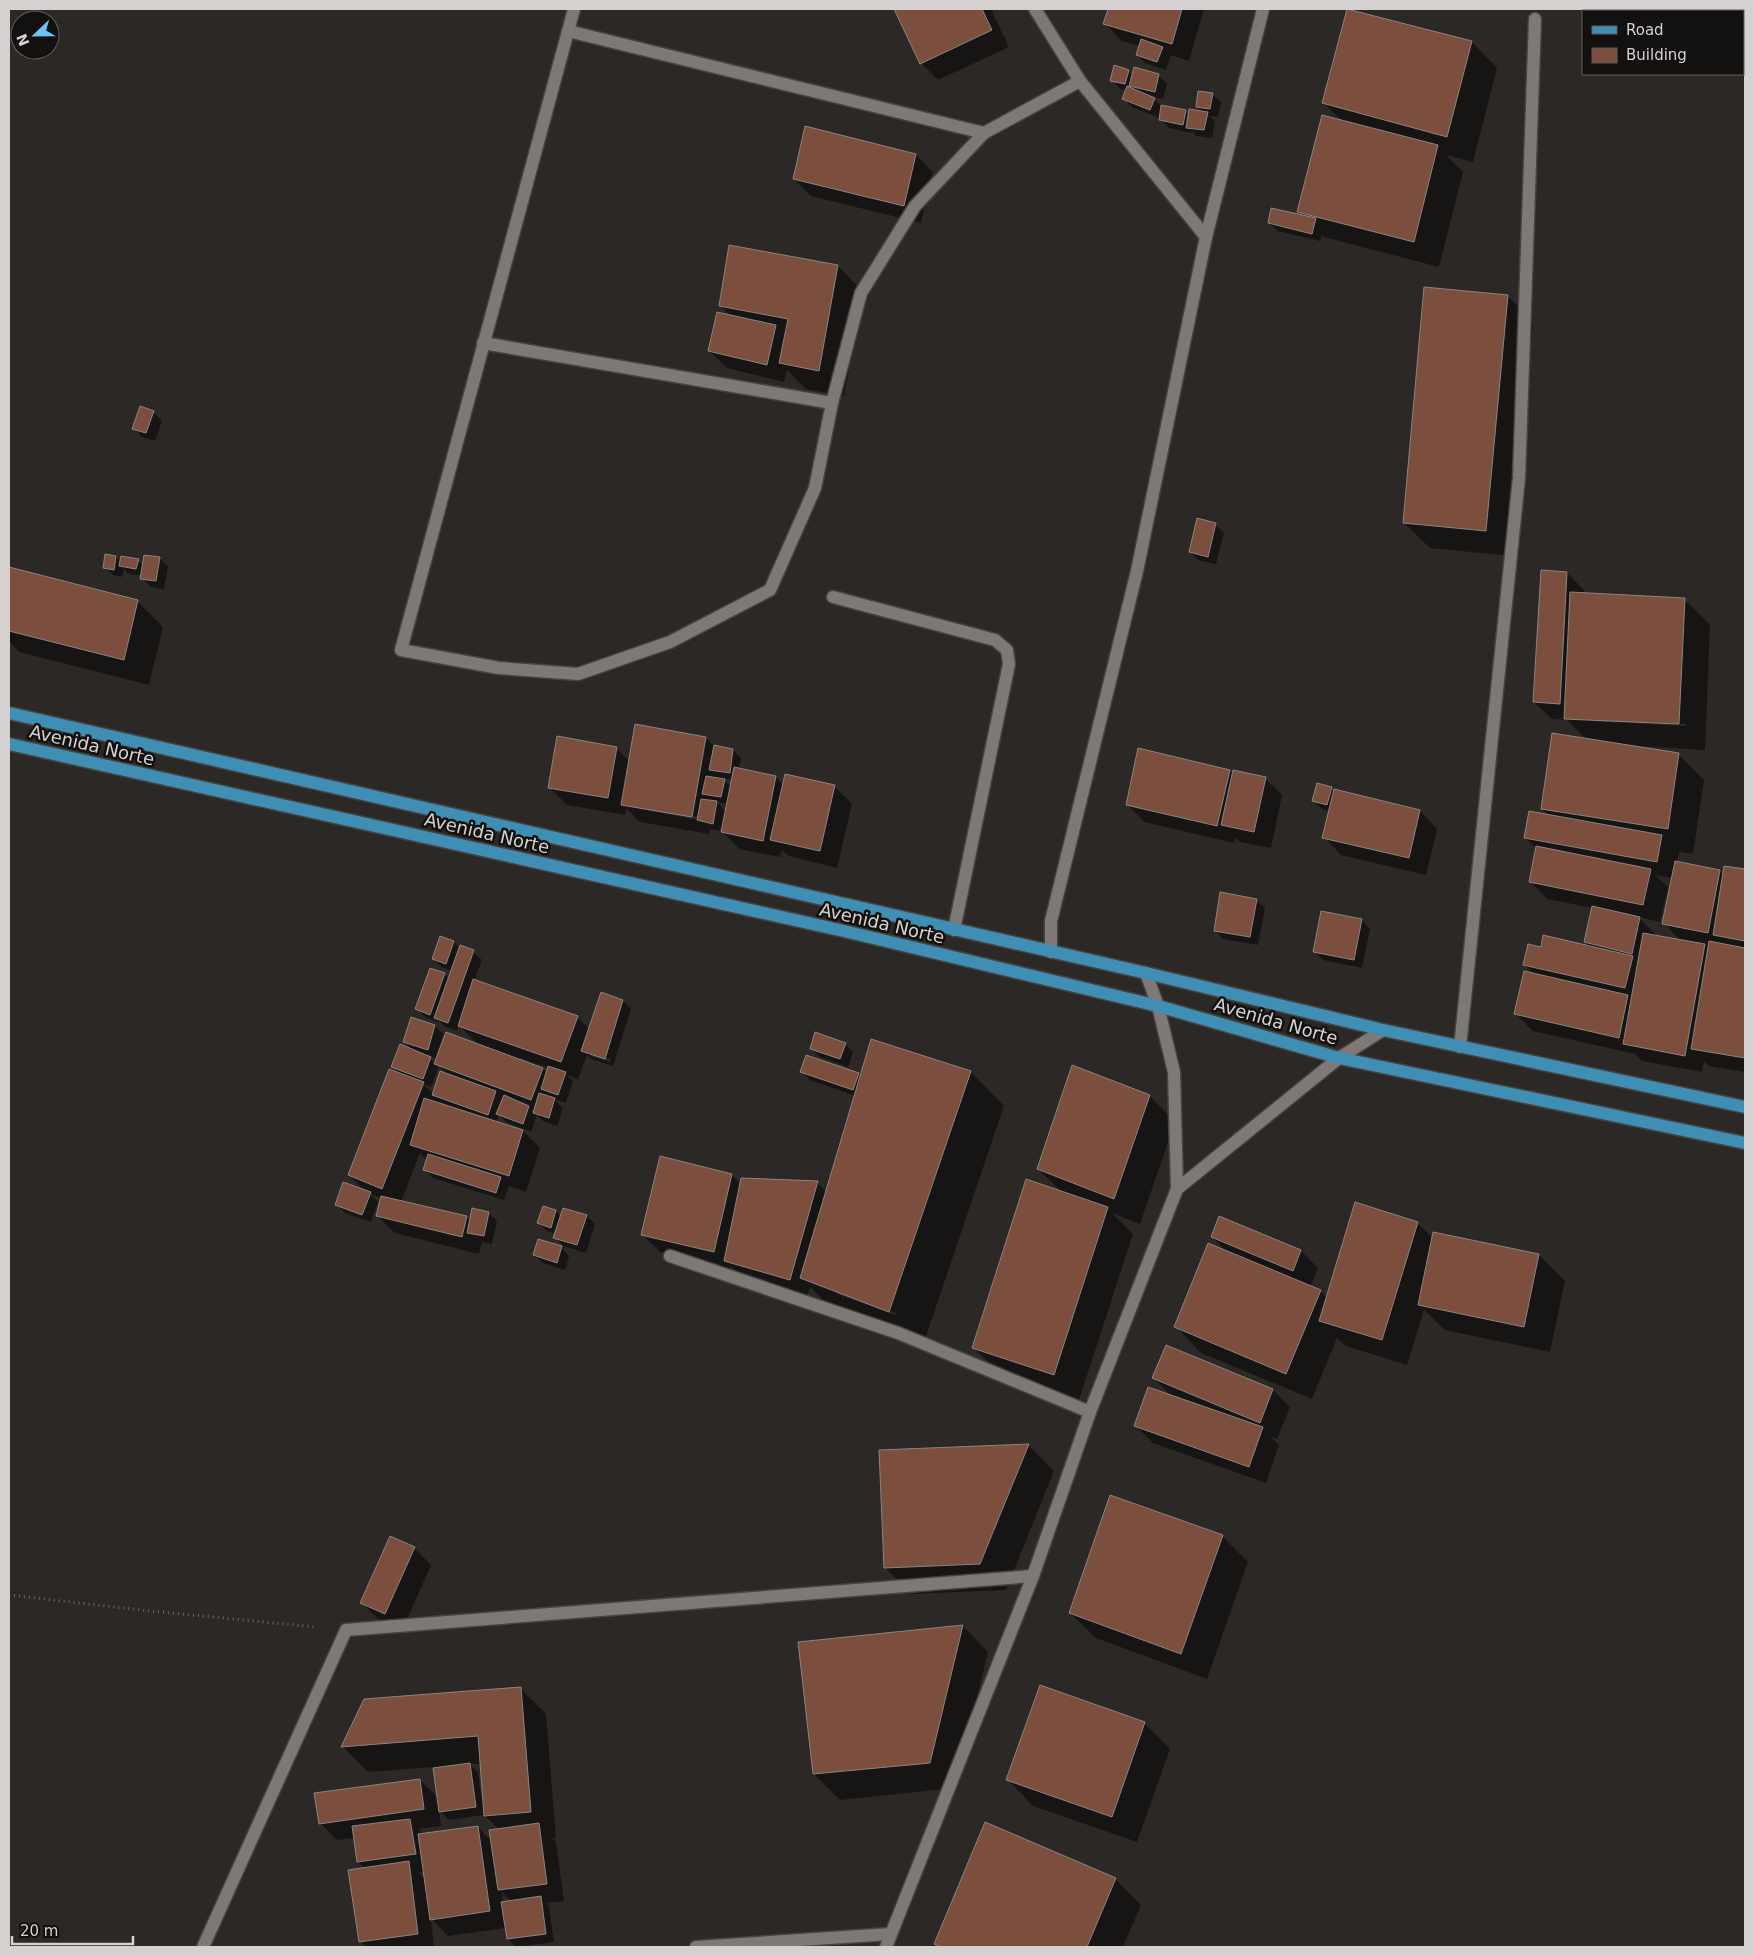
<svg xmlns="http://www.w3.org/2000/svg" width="1754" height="1956" font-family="'DejaVu Sans',sans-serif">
	<rect width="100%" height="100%" fill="#2c2826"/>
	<g fill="#0007" fill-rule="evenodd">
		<path d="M895,9H991L1009,47L938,80L921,63Z"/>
		<path d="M1109,9H1204L1189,61L1171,55L1166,70L1145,63L1137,55L1140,46L1122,41L1105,24Z"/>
		<path d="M1348,9L1472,42L1497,68L1473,162L1446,155L1463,172L1439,267L1324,237L1322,235L1320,241L1278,231L1269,223L1304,217L1299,211L1342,121L1324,103Z"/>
		<path d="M1128,71L1133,75H1158L1167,84L1163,99L1152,97L1162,106L1185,111L1190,116L1202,112L1197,107L1212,94L1221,102L1218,117L1210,116L1215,121L1212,138L1196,136L1192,131L1191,133L1169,128L1160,118L1132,107L1123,98L1127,90L1120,89L1112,80Z"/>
		<path d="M806,128L916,155L933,172L921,223L811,196L794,179Z"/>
		<path d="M838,266L863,292L844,396L806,389L787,370L784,382L727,368L709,351L731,316L720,305Z"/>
		<path d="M1508,296L1533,322L1512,556L1430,548L1404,523Z"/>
		<path d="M153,412L162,421L155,441L142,437L134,428Z"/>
		<path d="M1215,524L1224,533L1216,564L1198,560L1190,552Z"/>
		<path d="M106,556L116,557L121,563L138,560L143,566L159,558L168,566L164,589L150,587L142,576L129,574L124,569L122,577L113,575L104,567Z"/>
		<path d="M9,569L137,601L163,627L149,685L19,652L9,641Z"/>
		<path d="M1567,573L1584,590V594L1684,599L1710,625L1705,750L1641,746V748L1678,754L1704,780L1693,854L1679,852L1677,863L1720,871L1724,876L1725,867L1745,871V1072L1709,1066L1704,1061L1702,1072L1642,1061L1635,1054L1533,1031L1516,1014L1535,975L1524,964L1591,948L1585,942L1593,908L1547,899L1530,881L1537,849L1526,838L1550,816L1542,809L1587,740L1567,720L1552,719L1534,702ZM1591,719L1686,724V726L1591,721ZM1655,875L1673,878L1664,923L1681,941L1657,936L1638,917L1660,922L1668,887Z"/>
		<path d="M706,738L714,746L733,750L741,758L739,769L776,777L783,785L834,786L852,804L837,868L789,856L782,850L780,857L739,849L722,831L710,829L709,834L640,822L626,808L625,815L567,805L549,787L616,748L630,762ZM722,778L733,780L731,787ZM717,802L728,804L726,812ZM641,807L699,817L698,820L641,809Z"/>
		<path d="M1230,771L1234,775L1265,778L1282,795L1271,848L1240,842L1236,837L1234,843L1144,822L1127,804Z"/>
		<path d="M1331,789L1334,792V790L1420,811L1437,829L1426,875L1341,855L1324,837L1330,811L1322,809L1314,801Z"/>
		<path d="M1256,900L1265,908L1258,945L1223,939L1215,930Z"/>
		<path d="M1322,913L1362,920L1370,929L1362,968L1323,960L1315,952Z"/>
		<path d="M454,942L460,949L473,952L482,960L474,981L577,1017L590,1030L623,1001L631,1009L613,1066L591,1059L587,1055L578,1079L567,1075L573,1081L566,1103L554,1099L563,1108L557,1126L543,1121L537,1115L531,1132L506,1122L499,1115L496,1123L523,1131L540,1148L526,1192L509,1186L504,1200L433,1178L424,1169L427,1160L420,1153L401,1202L466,1217L471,1221L489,1213L497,1221L492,1244L482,1242L479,1254L395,1233L377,1216L381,1198L370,1194L378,1202L371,1222L345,1213L336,1204L366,1192L349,1175L400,1074L392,1066L414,1052L405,1042L435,1026L443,1034L437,1054L479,1046L459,1025L457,1031L444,1026L439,1021L438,1022L425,1017L417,1009L444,974L449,979L452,971L442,967L433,959ZM591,1053L611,1059L610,1062L591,1056ZM427,1055L438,1059L436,1064ZM520,1058L549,1068L547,1074L543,1069L519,1061ZM439,1066L448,1075L434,1094L423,1084L431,1087Z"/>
		<path d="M845,1044L853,1052L848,1067L820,1057L811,1049Z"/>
		<path d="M802,1071L858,1074L861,1077L971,1072L1004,1106L923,1345L835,1311L810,1287L807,1296L743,1278L731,1267V1269L660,1252L642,1234L732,1175L741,1184L817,1183L827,1192L856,1096L810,1080ZM838,1291L896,1313L895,1315L838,1294Z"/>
		<path d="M1150,1096L1175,1122L1140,1224L1112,1213L1133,1234L1079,1400L999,1373L973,1347L1063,1193L1038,1169Z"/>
		<path d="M564,1209L587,1216L595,1224L586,1253L563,1246L555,1237L556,1234L547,1231L538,1223L555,1211L561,1217Z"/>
		<path d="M1417,1223L1433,1238L1434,1233L1539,1255L1565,1281L1550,1352L1445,1330L1424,1310L1407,1365L1346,1346L1337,1338L1312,1399L1201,1353L1176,1327L1228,1253L1212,1237L1301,1251L1318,1268L1310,1287L1320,1291L1327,1298Z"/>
		<path d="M561,1247L569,1256L565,1270L543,1263L534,1255Z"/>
		<path d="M1167,1346L1273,1390L1290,1407L1277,1439L1270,1436L1279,1445L1266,1483L1153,1443L1136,1426L1172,1396L1153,1378Z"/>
		<path d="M1028,1445L1054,1471L1006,1590L911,1594L886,1568Z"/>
		<path d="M1222,1536L1248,1562L1207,1679L1096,1638L1070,1613Z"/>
		<path d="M414,1548L431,1565L402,1631L379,1620L362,1603Z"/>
		<path d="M963,1626L988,1652L955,1788L840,1800L814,1774Z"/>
		<path d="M520,1688L546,1714L556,1838H551L556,1842L564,1901L546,1903L549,1906L554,1942L516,1947L508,1939L506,1928L448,1936L431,1918L434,1947H366L360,1941L365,1869L358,1862L355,1838L337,1840L320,1823L420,1780L439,1799L434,1767L368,1772L343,1747L365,1700ZM470,1764H481L483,1795H481L478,1772ZM439,1810L449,1820L484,1815L500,1830L492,1842L478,1827L424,1835L419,1829L441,1826ZM424,1872L426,1880L418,1873ZM502,1892L512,1902L503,1903Z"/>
		<path d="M1144,1723L1170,1749L1137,1842L1033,1806L1008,1780Z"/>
		<path d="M1115,1879L1141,1905L1123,1947H939L936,1944Z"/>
	</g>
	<g fill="#7c4e3d" stroke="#898482">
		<path d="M894,9H982L992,30L920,64Z"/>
		<path d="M1108,9H1182L1172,44L1103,24Z"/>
		<path d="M1347,9L1472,41L1447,137L1322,103Z"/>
		<path d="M1141,39L1163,47L1157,62L1136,55Z"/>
		<path d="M1114,65L1129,70L1125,84L1110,81Z"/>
		<path d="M1134,67L1159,74L1155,92L1129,86Z"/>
		<path d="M1127,86L1155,98L1150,110L1122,99Z"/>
		<path d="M1198,91L1213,93L1210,109L1196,107Z"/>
		<path d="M1161,105L1186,110L1183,125L1159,120Z"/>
		<path d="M1189,109L1208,112L1204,130L1186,128Z"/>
		<path d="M1322,115L1438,145L1414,242L1297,212Z"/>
		<path d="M805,126L916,154L904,206L793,179Z"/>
		<path d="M1271,208L1316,218L1312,234L1268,223Z"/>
		<path d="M729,245L838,265L819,371L779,363L788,319L719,306Z"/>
		<path d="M1424,287L1508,295L1486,531L1403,523Z"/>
		<path d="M717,312L776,325L767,365L708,351Z"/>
		<path d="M140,406L154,411L146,433L132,429Z"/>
		<path d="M1197,518L1216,523L1208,557L1189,552Z"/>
		<path d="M105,554L116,556L114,570L103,568Z"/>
		<path d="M144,555L160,557L156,581L140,579Z"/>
		<path d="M121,556L139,559L136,569L119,566Z"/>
		<path d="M9,567L138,600L124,660L9,631Z"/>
		<path d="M1541,570L1567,572L1560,704L1533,702Z"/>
		<path d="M1570,592L1685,598L1679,724L1564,719Z"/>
		<path d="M635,724L706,737L692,817L621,805Z"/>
		<path d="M1552,733L1679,753L1668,829L1541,809Z"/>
		<path d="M557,736L617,747L608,798L548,788Z"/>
		<path d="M714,745L733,749L730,773L709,770Z"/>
		<path d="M1138,748L1230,770L1217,826L1126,805Z"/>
		<path d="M734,767L776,776L763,841L721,832Z"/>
		<path d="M1233,770L1266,777L1254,832L1221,825Z"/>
		<path d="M785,774L835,785L820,851L770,840Z"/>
		<path d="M706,776L725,779L721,797L702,794Z"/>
		<path d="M1317,783L1332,787L1327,805L1312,801Z"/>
		<path d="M1334,789L1420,810L1409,858L1322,838Z"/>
		<path d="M701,799L717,801L713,824L697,820Z"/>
		<path d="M1529,811L1662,835L1657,862L1524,838Z"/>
		<path d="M1536,846L1651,869L1643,905L1529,882Z"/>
		<path d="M1675,861L1720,870L1708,933L1662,924Z"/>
		<path d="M1724,866L1745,869V941L1713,935Z"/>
		<path d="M1220,892L1257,899L1250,937L1214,931Z"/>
		<path d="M1592,906L1640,917L1632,954L1584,942Z"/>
		<path d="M1321,911L1362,919L1354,960L1313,952Z"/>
		<path d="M1643,933L1705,944L1685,1056L1623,1044Z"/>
		<path d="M1543,935L1633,956L1625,988L1523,965L1528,944L1541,947Z"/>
		<path d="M440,936L454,941L446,964L432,959Z"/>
		<path d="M1709,941L1745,948V1058L1691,1049Z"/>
		<path d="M460,945L474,950L448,1023L434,1018Z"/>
		<path d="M430,968L445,973L430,1015L415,1009Z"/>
		<path d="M1524,971L1628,995L1619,1038L1514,1014Z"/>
		<path d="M473,979L578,1016L561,1062L458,1026Z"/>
		<path d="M601,992L623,1000L605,1059L581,1051Z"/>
		<path d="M411,1017L435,1025L428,1050L403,1042Z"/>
		<path d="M446,1032L543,1068L531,1100L434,1064Z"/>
		<path d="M815,1032L846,1043L840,1059L810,1049Z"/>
		<path d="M871,1039L971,1071L889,1312L800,1278Z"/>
		<path d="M400,1044L431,1057L423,1079L391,1067Z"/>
		<path d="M806,1055L859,1073L853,1090L800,1072Z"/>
		<path d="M1072,1065L1150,1095L1114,1199L1037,1169Z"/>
		<path d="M548,1066L566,1072L558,1095L541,1089Z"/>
		<path d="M389,1069L424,1082L382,1189L348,1175Z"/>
		<path d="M440,1071L496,1091L488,1115L432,1095Z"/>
		<path d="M539,1093L555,1098L549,1118L533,1113Z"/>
		<path d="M504,1095L529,1106L523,1124L496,1114Z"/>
		<path d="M424,1098L523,1130L509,1176L410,1145Z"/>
		<path d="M428,1154L501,1177L496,1193L423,1170Z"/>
		<path d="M660,1156L732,1174L714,1252L641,1235Z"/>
		<path d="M741,1178L818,1181L790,1280L724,1261Z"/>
		<path d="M1026,1179L1108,1207L1054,1375L972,1348Z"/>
		<path d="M343,1182L371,1192L362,1215L335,1205Z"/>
		<path d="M381,1196L467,1216L462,1237L376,1216Z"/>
		<path d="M1355,1202L1418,1222L1382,1340L1319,1321Z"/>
		<path d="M543,1206L556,1210L551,1228L537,1223Z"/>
		<path d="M472,1208L489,1212L484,1236L467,1233Z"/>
		<path d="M563,1208L587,1215L577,1245L553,1238Z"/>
		<path d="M1219,1216L1301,1250L1293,1271L1211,1237Z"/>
		<path d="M1433,1232L1539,1254L1524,1327L1418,1305Z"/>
		<path d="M538,1239L562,1246L557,1263L533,1255Z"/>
		<path d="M1208,1243L1321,1290L1286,1374L1174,1327Z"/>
		<path d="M1166,1345L1273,1389L1260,1423L1152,1378Z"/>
		<path d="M1148,1387L1263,1427L1249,1467L1134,1426Z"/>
		<path d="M1029,1444L980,1564L884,1568L879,1450Z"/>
		<path d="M1110,1495L1223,1535L1181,1654L1069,1613Z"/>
		<path d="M390,1536L415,1547L385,1614L360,1603Z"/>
		<path d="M963,1625L930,1763L813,1774L798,1642Z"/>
		<path d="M1040,1685L1145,1722L1112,1817L1006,1780Z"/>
		<path d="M521,1687L531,1812L484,1816L478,1736L341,1747L364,1699Z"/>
		<path d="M470,1763L476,1807L439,1812L433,1768Z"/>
		<path d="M420,1779L424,1809L319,1824L314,1793Z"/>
		<path d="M410,1819L416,1854L357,1862L352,1826Z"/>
		<path d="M985,1822L1116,1878L1087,1947H941L934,1944Z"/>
		<path d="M539,1823L547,1884L498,1890L489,1830Z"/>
		<path d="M478,1826L490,1911L430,1920L418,1834Z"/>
		<path d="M409,1861L418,1934L359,1942L348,1870Z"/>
		<path d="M541,1896L546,1934L507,1939L501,1902Z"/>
	</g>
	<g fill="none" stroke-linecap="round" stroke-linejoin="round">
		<g stroke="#464341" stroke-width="15">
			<g id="minor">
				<path d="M574,9L401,650L499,668L578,674L670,642L770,590L815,488L832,403L861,293L915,206L984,133L1080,81"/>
				<path d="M1035,9L1080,81L1206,237"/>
				<path d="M568,31L984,133"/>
				<path d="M483,343L832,403"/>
				<path d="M833,597L995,640L1007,650L1009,664L954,930"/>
				<path d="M1051,952V921L1137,571L1206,237L1263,9"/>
				<path d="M1460,1047L1519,478L1535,19"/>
				<path d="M1177,1189L1339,1058L1383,1030"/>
				<path d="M670,1256L898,1333L1090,1412"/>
				<path d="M203,1947L346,1630L1033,1576"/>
				<path d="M696,1947L890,1934"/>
				<path d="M886,1947L1033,1576L1090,1412L1177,1189L1174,1072L1158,1006L1146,973"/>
			</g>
		</g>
		<g stroke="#464341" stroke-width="15">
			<g id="major">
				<path d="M9,713L1146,973L1383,1030L1745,1107"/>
				<path d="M9,744L844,931L1158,1006L1339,1058L1745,1143"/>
			</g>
		</g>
		<path stroke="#696664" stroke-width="3" stroke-dasharray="1 4" stroke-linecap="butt" d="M9,1595L150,1611L316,1627"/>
		<use href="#minor" stroke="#7e7977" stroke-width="12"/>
		<use href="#major" stroke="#3e8fb3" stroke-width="12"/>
	</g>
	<g text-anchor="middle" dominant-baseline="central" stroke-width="5" stroke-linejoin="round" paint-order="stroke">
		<g font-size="18" fill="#d4d1d0" stroke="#131110">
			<text transform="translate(92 745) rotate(13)">Avenida Norte</text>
			<text transform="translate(487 833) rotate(13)">Avenida Norte</text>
			<text transform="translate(882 923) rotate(13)">Avenida Norte</text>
			<text transform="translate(1276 1021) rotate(16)">Avenida Norte</text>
		</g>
	</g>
	<rect width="1754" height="1956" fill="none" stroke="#d4d1d0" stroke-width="20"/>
	<rect x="1582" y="10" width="162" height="65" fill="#131110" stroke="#605e5d"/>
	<rect x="1592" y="26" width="25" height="8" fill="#3e8fb3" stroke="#605e5d"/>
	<text x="1626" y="35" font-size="15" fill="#d4d1d0">Road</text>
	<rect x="1592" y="48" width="25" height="15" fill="#7c4e3d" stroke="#605e5d"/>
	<text x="1626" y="60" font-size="15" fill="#d4d1d0">Building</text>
	<g transform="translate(35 35) rotate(248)"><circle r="24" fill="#131110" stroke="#605e5d"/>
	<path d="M0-4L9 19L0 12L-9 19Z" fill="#6ec2f3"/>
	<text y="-8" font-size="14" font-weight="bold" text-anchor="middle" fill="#d4d1d0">N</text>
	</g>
	<path d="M12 1936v8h121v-8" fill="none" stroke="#d4d1d0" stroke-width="2.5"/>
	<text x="20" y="1936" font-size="15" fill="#d4d1d0" stroke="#131110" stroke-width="4" paint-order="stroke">20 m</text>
</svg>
